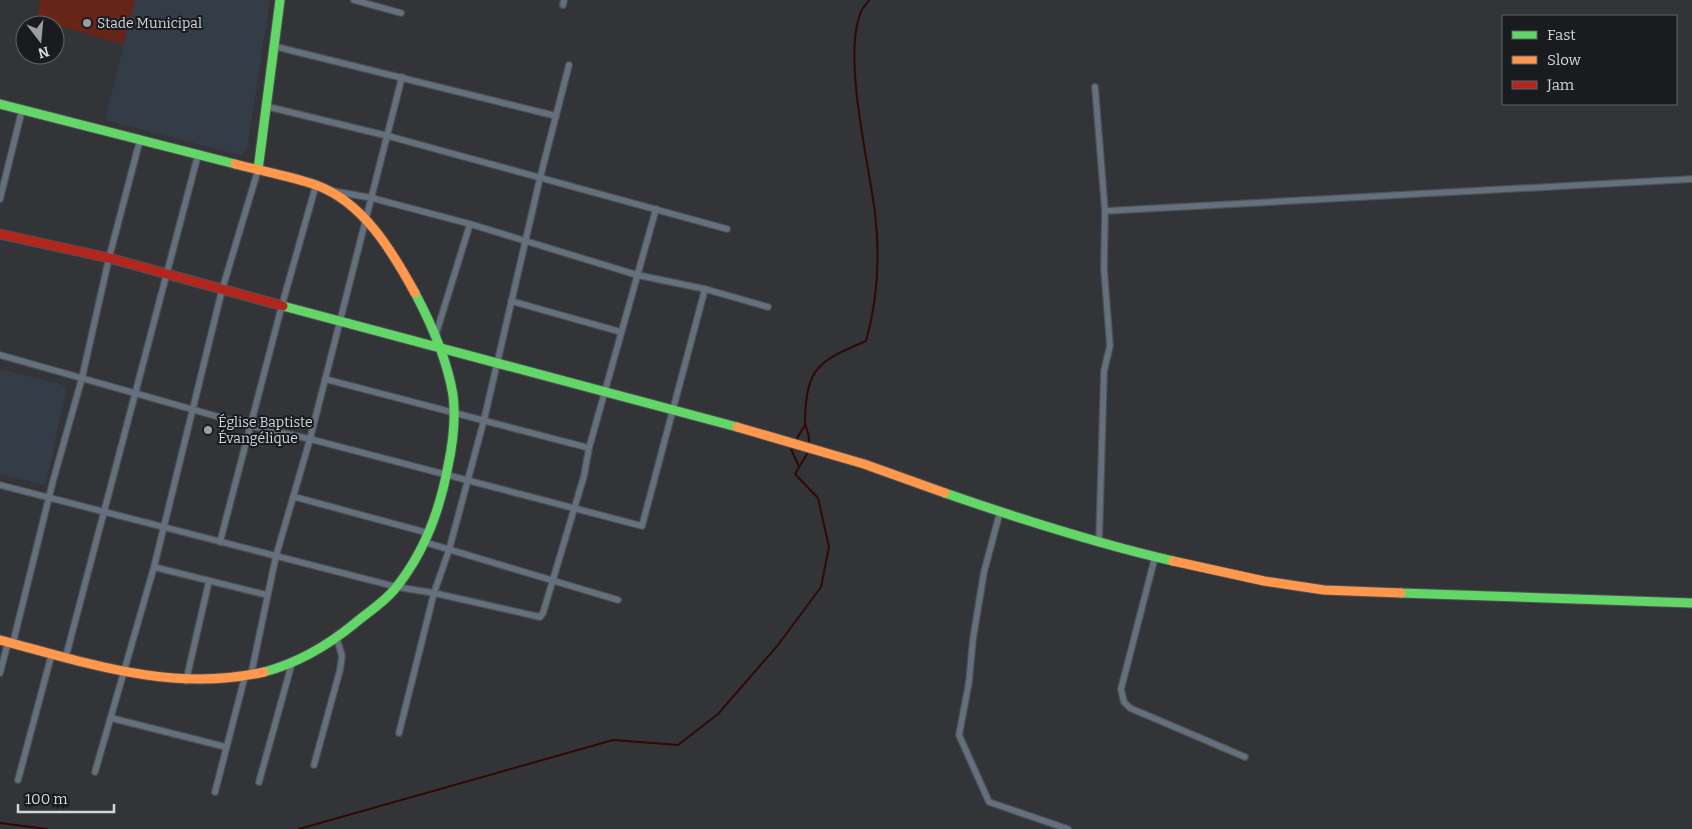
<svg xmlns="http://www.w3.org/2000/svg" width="1692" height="829" font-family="Bitter,serif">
	<rect width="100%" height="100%" fill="#323437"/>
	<g fill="#343c47">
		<path d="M135,0H270L247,150L240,155L105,120Z"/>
		<path d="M0,369L63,385L66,391L46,483L42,485L0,474Z"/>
	</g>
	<path fill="#672518" d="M40,0H135L123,44L37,20Z"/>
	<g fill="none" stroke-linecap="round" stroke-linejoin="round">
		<g stroke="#310805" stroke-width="2">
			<path d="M796,440L805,425"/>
			<path d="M809,443C810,431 805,430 805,421C806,367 819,361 866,341C878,299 880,256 875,213C869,163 842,57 861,12C862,8 867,4 869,0"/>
			<path d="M791,449L799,467"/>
			<path d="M0,823L47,829"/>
			<path d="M299,829L613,740L678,745L718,714L778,645L821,587L829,547L818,498L795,474L807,454"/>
		</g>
		<g stroke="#505154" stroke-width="8">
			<g id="street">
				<path d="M354,0L401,13"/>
				<path d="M563,5L564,0"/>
				<path d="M273,46L556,116"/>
				<path d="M1095,87L1105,211L1104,269L1110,346L1104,371L1099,543"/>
				<path d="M265,106L388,136L727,229"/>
				<path d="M333,191L372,198L470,224L637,275L705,289L768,307"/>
				<path d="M0,199L22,110"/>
				<path d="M1105,211L1692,179"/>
				<path d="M511,301L621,332"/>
				<path d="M436,334L470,224"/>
				<path d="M0,355L251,426L310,439L642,526L705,289"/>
				<path d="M325,379L589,448"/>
				<path d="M0,485L397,587L434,593L540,617L543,613L584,476L589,448L656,209"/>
				<path d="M295,497L428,533"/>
				<path d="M1000,512L984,572L973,639L969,682L959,735L989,802L1068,829"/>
				<path d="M220,542L282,305L316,185"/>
				<path d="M424,542L618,600"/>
				<path d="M1155,557L1121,689L1124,702L1130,708L1245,757"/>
				<path d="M154,567L267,595"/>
				<path d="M13,643L53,481L82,378L109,258L140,140"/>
				<path d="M66,656L198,155"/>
				<path d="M0,673L8,642"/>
				<path d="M251,675L276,556L310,439L402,77"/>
				<path d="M186,681L209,581"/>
				<path d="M111,718L226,747"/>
				<path d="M399,733L434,593L449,550L484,420L540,178L569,65"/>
				<path d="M314,765L340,670L342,656L337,639"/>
				<path d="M95,772L154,567L222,290L258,170"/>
				<path d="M18,780L52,653"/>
				<path d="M259,782L292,663"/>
				<path d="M215,792L245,676"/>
			</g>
		</g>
		<g stroke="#505154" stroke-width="11">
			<g id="fast">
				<path d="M0,104L235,164"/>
				<path d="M258,170L280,0"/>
				<path d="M283,306L737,427"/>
				<path d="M945,493C1020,519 1095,543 1173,561"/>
				<path d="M1401,593L1692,603"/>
				<path d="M264,672C298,663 327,646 354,624C367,613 383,603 394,590C423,555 440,510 448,466C453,443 456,419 453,395C447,359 432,325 415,293"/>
			</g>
		</g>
		<g stroke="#505154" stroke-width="11">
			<g id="slow">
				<path d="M235,164C261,171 290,176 316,185C363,202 392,251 415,293"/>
				<path d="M737,427L864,464L945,493"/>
				<path d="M1173,561L1264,581L1324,590L1401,593"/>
				<path d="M0,640C87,663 173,693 264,672"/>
			</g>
		</g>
		<g stroke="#505154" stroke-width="11">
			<path id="jam" d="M0,234L109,258L283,306"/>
		</g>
		<use href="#street" stroke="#65707e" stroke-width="5.5"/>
		<use href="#fast" stroke="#63d668" stroke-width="9"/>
		<use href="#slow" stroke="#ff974d" stroke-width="9"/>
		<use href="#jam" stroke="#b3261e" stroke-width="9"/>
	</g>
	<g fill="#9b9da1" stroke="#191b1e" stroke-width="2">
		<circle cx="87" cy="23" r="5"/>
		<circle cx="208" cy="430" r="5"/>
	</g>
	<g text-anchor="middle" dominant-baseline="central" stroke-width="4" stroke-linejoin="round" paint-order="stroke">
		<g font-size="14" fill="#d3d6da" stroke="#191b1e" text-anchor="start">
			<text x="97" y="23">Stade Municipal</text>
			<text x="218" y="422">Église Baptiste<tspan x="218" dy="16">Évangélique</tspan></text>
		</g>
	</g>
	<rect x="1502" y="15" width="175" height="90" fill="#191b1e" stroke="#636669"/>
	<rect x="1512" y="31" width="25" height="8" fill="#63d668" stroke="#636669"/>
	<text x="1547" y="40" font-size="15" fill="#d3d6da">Fast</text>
	<rect x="1512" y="56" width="25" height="8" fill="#ff974d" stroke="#636669"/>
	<text x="1547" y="65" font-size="15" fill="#d3d6da">Slow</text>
	<rect x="1512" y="81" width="25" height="8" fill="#b3261e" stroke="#636669"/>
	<text x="1547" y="90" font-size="15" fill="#d3d6da">Jam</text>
	<g transform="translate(40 40) rotate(164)"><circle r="24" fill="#191b1e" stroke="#636669"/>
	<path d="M0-4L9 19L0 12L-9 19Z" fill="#9b9da1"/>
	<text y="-8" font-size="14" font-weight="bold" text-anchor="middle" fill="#d3d6da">N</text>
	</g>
	<path d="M18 804v8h96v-8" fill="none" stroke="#d3d6da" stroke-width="2.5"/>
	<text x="25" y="804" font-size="15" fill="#d3d6da" stroke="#191b1e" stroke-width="4" paint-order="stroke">100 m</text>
</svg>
